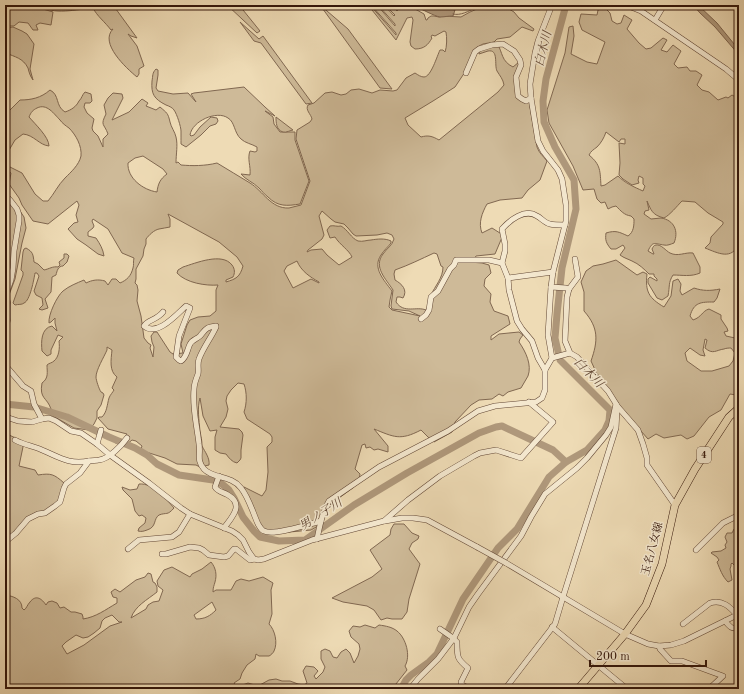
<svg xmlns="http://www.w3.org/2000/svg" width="744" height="694" font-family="'Old Standard TT','Noto Serif JP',serif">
	<rect width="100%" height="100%" fill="#eedbb5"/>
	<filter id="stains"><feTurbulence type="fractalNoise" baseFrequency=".005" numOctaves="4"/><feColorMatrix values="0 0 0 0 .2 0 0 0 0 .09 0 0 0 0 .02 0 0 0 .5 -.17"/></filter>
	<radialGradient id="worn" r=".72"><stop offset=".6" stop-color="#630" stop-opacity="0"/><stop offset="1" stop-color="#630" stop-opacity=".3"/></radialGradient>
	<g fill="#ceba98" stroke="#816851" fill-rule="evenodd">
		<path d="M5,5H39L43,9L53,12L51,25L40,23L36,25L38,30H33L28,23L19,22L14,26H5Z"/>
		<path d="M40,5H113L137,38L131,36L128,34L137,46L144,66L139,69V74L137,77C126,68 99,43 113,29L111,30C105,22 97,16 93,8C78,9 52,16 40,5Z"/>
		<path d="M227,5H239L260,31L257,33Z"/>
		<path d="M320,5L348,29L392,89L380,88Z"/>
		<path d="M368,5H370L396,35V33L371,5H377L395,26V24L378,5H384L394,16L395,15L385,5H391L397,11L398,10L393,5H399L402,9L405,7L404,5H408L424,14L426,20H427L428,18L431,16H434L439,17L444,16L461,17L470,12L477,9L486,7H491L498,9H509L514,12L519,18L534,29L533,31L522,27L510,37L497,39L494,42L483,44L477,47L465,72L455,87L433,101L405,118L408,125L421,137C428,135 432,136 439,140L498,92L504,85C503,79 500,76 497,71C494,65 499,49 488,51C485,52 482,53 479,54V50L497,43C503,53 501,61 513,67L519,62L520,66L516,74L518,97L529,101L537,147C539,153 543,156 547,161L540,180L528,190L522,198L500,200L487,204C482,213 478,223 482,233L492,228L503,235L495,254L476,256L474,259L456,260L439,287L431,295C435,286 443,278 443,267L441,266L437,254L434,253C421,259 409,265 395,270L394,274L395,280C402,284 408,290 403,298L400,297H397L396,302C404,314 416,306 426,310L425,313L432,297L457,261L482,263L489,265L491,273L485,279L484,286L491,294L490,302L494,311L508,316L510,324L491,336V340L499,334L519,332L523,335L520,339L519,342C526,352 532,365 528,376C526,380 523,384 521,388L508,392L503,396L499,394L492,399L479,400L471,405L455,422L452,432L434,442L428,437L421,430C400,441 394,437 374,429L388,446V452L378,449L374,450L370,447L366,448L365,444L362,445L355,469L360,474L359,481L354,487L335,501L325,510L318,526L311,530L268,534L264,531L243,491L244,487L262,496L266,490L268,472L267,447L272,442V437L270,434L247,419L244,412C247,403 247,393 244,384L238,383L231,390L227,396L226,401L228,409L226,417L220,427L239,429L242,432L243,435L241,450V458L240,460L237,463C232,462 229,458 226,454L220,453L215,450V437L217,430L210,431L203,416L200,398C197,408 199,420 200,431C201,437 202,440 202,446C205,452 210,458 209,465L200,467L196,465L177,464L165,458L143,451L141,449L142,446L136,441L132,440L126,445C120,445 115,444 111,439L116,438L124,440L127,434L108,429L98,418L99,417H102C107,412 107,405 109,398C110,395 113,392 114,390L112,388L117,377C109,371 111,360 112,350L107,347V350C104,357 96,370 96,377C96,380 99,389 101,392L103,393L104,395L101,405L97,411V418L94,424L89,430L74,428L48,413L51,409C47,397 39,399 42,383C49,378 47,372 47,365C49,363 52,363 54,361C59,357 60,348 59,341L63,337L58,335L51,350V354L47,356L42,351C41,342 41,328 52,326L57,331L55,323V318L51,322L49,323C48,315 57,296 63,291C69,286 77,283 84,280L86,283C92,280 98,279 105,281L108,285L112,279H116L120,283C127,280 131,276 133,268C134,265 133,262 134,258L122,253L108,229L93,219L92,221L94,226L93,228L88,232V236L96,238C100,244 103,249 104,256L98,254L86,245L77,239L68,229L74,223L78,222L76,215L79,205L77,201L48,224L33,221L22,205L19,198L9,184L11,173L5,169V166L6,165L22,173L35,194L43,201H48C54,194 58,185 65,178C71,172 79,165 81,156C82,146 76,135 69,128C66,126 62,123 60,120C54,114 47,103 37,108C33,110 31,112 29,117C35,124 49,137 49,146C39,145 34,135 23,134L15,140L5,157V116L7,113L20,100C31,100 41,98 50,90C60,95 55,106 65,112C71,110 76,107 79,101C82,98 82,95 85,92L91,94L92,101L90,103H85L84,107L87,113L94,119L92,128L93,131L98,136L103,147V139L108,134C104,123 100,126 106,114L104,105L108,98L113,93L122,94L123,98L112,120L129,112L142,99L148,103L146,106L156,110L160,107C167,113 168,113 170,122C171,127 175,132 176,137C178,145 176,154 176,163L178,162L181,165C192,166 205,166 217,163C228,170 239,176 250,183C263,191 271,209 289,208C293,207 297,206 301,205L310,181L296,139L297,130L310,122L312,119C311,114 305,110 308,105L314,103L325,93L332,92L341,95L346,94L351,90L359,89L372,93L380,90L393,91L397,90L406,78L415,73C418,75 421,77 424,77C431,77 437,56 440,50H443L445,52C447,47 447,37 446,32L444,31L435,36L432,35L431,37L432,38C428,45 424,49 415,49L411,46L410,42L413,20L412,17L407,18L396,40ZM143,156L163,169L167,174C160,179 158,184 157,192C143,190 127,178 128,163L135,158ZM322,211L331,219L335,222L344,224L348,228L353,234L356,236L377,235L387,233L392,235L394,239C392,246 387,248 383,254C373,267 386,279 393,290L391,306L392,309L409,311L420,316L392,310L389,307L390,300L392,291C384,280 372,268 381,255C384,250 388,247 391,243V241C385,238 377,239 371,240C367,240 363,242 358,241C351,238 348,230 341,226C337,227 334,225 330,226L327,230L330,238L335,237C340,245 349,250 352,257L339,265L327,255L322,249L311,250L307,252L308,250L322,239L324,235L319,216ZM168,214L219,242L237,257L243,266C240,277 236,279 226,282V280L233,277C235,273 235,269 232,265C222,252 196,263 183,267L178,270L177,273C186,283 206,286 218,285L216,290V311L210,316L198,317L190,320L187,325L181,344L183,353L173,354L170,352L157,332H154L151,336L152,342L154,347L153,357L150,348L151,345L148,343L144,338L141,316L137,301L138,290L137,285L135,283L136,279V269L143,256L144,249L146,244V239C149,235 154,230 159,229C163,228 166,228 170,227V219ZM297,261C301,271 310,277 319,282V283L311,279L293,288L284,271L287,266Z"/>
		<path d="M605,8L610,13L612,21L617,24L621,23L624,15L632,20L627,29L639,43L646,49L651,48L663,38L667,40L661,50L667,52L673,45L681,51L674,64L678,68L687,67L690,71H696L702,75L697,85L702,90L709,92L718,100L726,97L728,98L732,95L739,99V243C732,261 718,253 705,248L710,243L711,237L723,224V222L708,213L695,202L682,201C677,206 670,215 664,218C652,215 651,210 647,201L649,210L645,211L644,214L651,219C654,219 658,218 661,218C674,220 679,231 674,243C671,244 667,246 664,245C655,244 653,240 648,251L653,254H654L652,249C653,247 654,245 656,245C661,244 666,251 670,253C678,257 685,252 693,253L700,267V273C691,277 682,275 673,275C668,283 670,286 668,296L662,300L657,298L648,283V279L650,277L657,281V279L654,276V274H649C644,269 639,264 632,261C628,259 624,258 620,255L625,248L623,245L616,249H611C606,243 605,240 606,233C616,230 619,232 628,236C634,232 634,225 634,219L631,216C624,215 621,211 616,206L612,207L608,209L605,202L601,203L597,199L594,189L583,190L573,166L549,123L547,110L565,53L569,27L573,26L574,36L571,54L587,62L597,64L605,42L582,30L579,22L581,14L597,15L598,10ZM606,132L619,142L621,139H625V144L619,143L620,163L619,175L623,179L632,185L639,183L638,180L639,176L643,178V184L645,186L643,191C634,187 625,183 618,176L605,185L601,186C600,171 601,165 589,155C591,151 593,150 597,147C601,143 604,138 606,132Z"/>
		<path d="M240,22L259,39L263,36L312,103L306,104L261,43L254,41Z"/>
		<path d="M13,27L22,31L27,34L34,44L30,69L33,80C30,76 29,72 28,68C23,58 15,57 6,53L5,54V28Z"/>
		<path d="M156,69L158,70V75L156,88L158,91L173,94L188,93L196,102L191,94L194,93L244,87L265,107L275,116L265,111L273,117L274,124L280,132H295V140L309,181L300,204C287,206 278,207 268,197C264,194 262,191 259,188C253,182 246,180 241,174L250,175C251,166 247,159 250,151L255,152L257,151V147C252,144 245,143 241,139C234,133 235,122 228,118C217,110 192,121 190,135L191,136L194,135L200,127L211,117L217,118L218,121L216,124L210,126L201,135L186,147L181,144C181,139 181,135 181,131C181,127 177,114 174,110C173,108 169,106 166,105C154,99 151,94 152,81C153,76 152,73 156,69Z"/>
		<path d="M276,117L293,130C291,130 286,133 283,132C276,130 276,122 276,117Z"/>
		<path d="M5,197L20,211L24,217L26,228L22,243L15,279L9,295L10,304L9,324L5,343Z"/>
		<path d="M26,248C33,252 33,254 34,262L38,264L44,270C49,269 53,266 58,267L60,265L59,262L64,258V254H67L69,256L67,262L63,266C58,266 57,271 56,275L52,277L51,292L45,299L48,308L42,310L39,309L43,305L42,298L36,295L34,291L39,276L37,273H35C34,279 30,301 24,303C22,305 18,304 15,305L13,303L23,275V272L21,270L23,252L24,249Z"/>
		<path d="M616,260L637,275L643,272L647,274C645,292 649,298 664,307L671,296L673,281L678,279L681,284L680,291L682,295L694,288C703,291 710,291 720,289L717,298L714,302C701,302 694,302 690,316L693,320C702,317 702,311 709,309L721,315V319L727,328L728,331L724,332L726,336L735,338L739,335V394L736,395L730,394L721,410L709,417L694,436L687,439L681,435L664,438L656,434L648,439L619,406L608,388L596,372L591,361C598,341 599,328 584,311V292L581,282L586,271L593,266L603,264ZM705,339L707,340L705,348C713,355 716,350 724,349C726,348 730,348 731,348L735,353L733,361L729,366L712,371H701L687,361L685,353L690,348L700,355L705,356L703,350Z"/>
		<path d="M7,434L24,442L19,466L35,470L38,475C51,473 54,474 64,483L59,501L45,511L37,512L5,539V441Z"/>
		<path d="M139,484C154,483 165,498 174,508C167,516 167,512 159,515C153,519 157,527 147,530C144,531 142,532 138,531L139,528L145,523L146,518L142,515L139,516L135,511L132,499L123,490L122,487L130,490L137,489Z"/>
		<path d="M394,524H404L412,533L419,536L418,539L412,543L409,549L420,564L409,599L407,612L402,619H392L387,618L381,620L374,610L367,606L343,602L332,598L372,577L382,569L370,550L390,535L391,529Z"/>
		<path d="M734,529L739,533V566L734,565L732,563L731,564V566L730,569L732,580L728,582C722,576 720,569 717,562L719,560L717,557L711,553L712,552L721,551L726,548L725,545L727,542L725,537L727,533H732Z"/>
		<path d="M211,562C216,568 217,575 215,582C214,586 213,587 213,592L216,590H231L236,581L241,579L249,581L263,577L273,583L271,590L272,614L269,624C275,630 278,643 274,651C274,652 270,656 269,656H259L256,654L255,659L247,665L242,673L240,679L234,683L237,687L248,683L258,686L269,680L276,679L282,681H290L298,684L304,685L307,683L303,671L306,666L314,667L318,671L314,676L316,679L323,672L325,667L321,659V651L325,649L330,651L333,657L337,658L341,652L346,649L350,653L354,663L358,656L360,649L359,644L351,637L349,631L353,626L360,627L365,625L375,628L379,625C386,626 392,627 397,631C406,638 411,656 405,666L407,670L392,689H5V595C13,596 22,599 22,608L24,610C27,608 27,605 30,602C36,594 42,599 46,605L48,602L52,601L57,603L60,608L64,607L71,612H75L82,614L83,617V619C96,617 105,610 117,603V598L113,597L111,592L115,589L120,592L136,580L145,577L148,573L151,574L153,582L155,583L157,587V592C147,600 135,606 131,618L146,609L148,605L153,602L159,601L163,590L158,586L157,581L164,570L172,567L190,577L192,574L202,569ZM212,602L216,610C210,616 205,619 196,619L194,615ZM112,615L119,622H122L110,626L84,645L67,654L62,646L66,642L76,635L83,638L88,637L94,633L100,628L102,621L105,618Z"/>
	</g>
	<g fill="#af987b" stroke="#7e644e">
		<path d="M415,5H436L439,6L442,5L445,6V8L455,10L453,16C448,16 444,17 440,17C434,16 422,9 416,7Z"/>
		<path d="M693,5H698L717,23L739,50V55L715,27L700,13Z"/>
	</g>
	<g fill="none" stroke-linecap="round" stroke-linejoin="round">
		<path stroke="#7e644e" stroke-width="1" d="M453,14C461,16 468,11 476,8C480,7 484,6 489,5"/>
		<g stroke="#af987b" stroke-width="7">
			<path d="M5,404L34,407L67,417L109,437L135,448L147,455L157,464L179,475L213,480L222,484L229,490L234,498L243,517L254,531L260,537L279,541L305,540L354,505L407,473L479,433L496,427L502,426L553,450L566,462"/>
			<path d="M401,689L406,680L411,675L429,662L437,654L463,599L498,548L517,529L549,477L566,462L587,450L605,430L609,421L610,410L560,360L555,338L557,314L562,268L576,209L574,180L555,147L544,122L543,101L546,79L566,5"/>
		</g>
		<g stroke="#624735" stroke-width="6">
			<g id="minor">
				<path d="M619,5L631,7L641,11L726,69L739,80"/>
				<path d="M655,20L664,5"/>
				<path d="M466,73L475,52L479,49L492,45L503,44L514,51L520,60L521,65L516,77L518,96L522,99L526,101L531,98"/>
				<path d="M5,195L10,200L17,209L19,215V221L14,251L13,268L11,280L6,294L8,305V318L5,333"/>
				<path d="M575,259L578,277L569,289L567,297L565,341L570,353L577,357L608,391L618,407L638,430L643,444L647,458V465L675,505"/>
				<path d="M508,278L553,272"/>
				<path d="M551,287L566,288L569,289"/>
				<path d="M163,312C157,320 147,320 144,326C157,337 176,315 186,306L190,308L179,336L176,357L179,360L181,361C187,357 187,350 190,344C192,340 197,339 200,336C206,329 206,327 216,326V327C211,338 203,348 199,359C197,364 199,369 198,374C196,379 194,384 194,389C192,407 197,426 199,444C201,454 196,460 204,469C213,479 231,475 241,488C249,498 253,513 258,524C260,527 261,530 264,531C274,536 309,524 321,521"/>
				<path d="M421,319L426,315L429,310L431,297L438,291L450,269L454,265L456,260H489L502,263"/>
				<path d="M552,358L548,335L551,287L553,272L566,221V205L562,179L558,170L543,151L538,141L531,98L530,84L535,53L538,41L552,5"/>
				<path d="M5,365L23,386L31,391L34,404L42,419"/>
				<path d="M545,370L552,358L570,353"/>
				<path d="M5,415L9,418L18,421L32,422L42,419L49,418L56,421L71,431L81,433L97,444L110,455L149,483L181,508L190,514L232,531L238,535L243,540L249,552L254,559L258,560L264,559L312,540L384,521L408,500L440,476L474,456L480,453L496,450L521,458L553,422L529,402"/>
				<path d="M15,440C24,445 33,446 42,450C59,457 69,465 89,461"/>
				<path d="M97,444L101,430"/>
				<path d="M219,476L215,487C218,492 223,492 228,495C245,505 231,518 224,528"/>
				<path d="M385,521L402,518H413L427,520L477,547"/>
				<path d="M317,539C320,525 322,513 329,501L379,467L448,431L478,411L495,406L536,402L542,398L545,390V370L538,358L532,341L522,329L517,321L509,290L508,278L502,263L505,251V244L502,229C510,220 525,208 537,216C541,218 545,223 550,224C554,225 560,225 565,225"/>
				<path d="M5,542L16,533L28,519L38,514L45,513L55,506L60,502L64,488L66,484L80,473L89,461C93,460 96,461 99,460C109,459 122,445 127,438"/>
				<path d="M128,549L139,540L172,537L179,532L190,514"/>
				<path d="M696,550L723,523L739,515"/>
				<path d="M162,554H166L190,547L199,548L203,550L209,555L224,557L228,556L234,549H236L250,560L254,559"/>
				<path d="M506,563L625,634L648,644L659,646L671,645L684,641L739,614"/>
				<path d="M725,621C730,627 731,629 739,628"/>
				<path d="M683,624L710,603C722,599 730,607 737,615"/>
				<path d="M552,627L627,689"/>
				<path d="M440,629L453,638L457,642C457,657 457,659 468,668L461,682L462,685L470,689"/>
				<path d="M659,646L660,649L671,661H682L723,676L709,689"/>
				<path d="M410,689L418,679L438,659L454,638L469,607L478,594L521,536L531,517L545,494L577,468L587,458L606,435L611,427L616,404"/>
				<path d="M505,689L555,624L563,597L616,428L617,410"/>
			</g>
		</g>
		<g stroke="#34160a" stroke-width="8">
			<path id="major" d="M578,689L625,634L646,605L662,564L675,505L695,469L729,417L739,408"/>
		</g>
		<use href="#minor" stroke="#f4e8cf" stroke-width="5"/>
		<use href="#major" stroke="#eedbb5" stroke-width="7"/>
		<g stroke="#624735" stroke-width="6" stroke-linecap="butt">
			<path id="minor-bridge" d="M477,547L506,563"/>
		</g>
		<use href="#minor-bridge" stroke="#f4e8cf" stroke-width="5"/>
	</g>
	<g text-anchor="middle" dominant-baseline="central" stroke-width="3" stroke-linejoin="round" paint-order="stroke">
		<rect fill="#f4e8cf" stroke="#6e5545" stroke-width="1" x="697" y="447" width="14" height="16" rx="3"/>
		<g font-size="10" font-weight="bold" fill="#34160a">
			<text x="704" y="455">4</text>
		</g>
		<g font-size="11" fill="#34160a" stroke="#f4e8cf">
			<text transform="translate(653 549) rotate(-75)">玉名八女線</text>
		</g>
		<g font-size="12" font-style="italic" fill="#654a37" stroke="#f4e8cf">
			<text transform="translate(544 49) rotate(-76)">白木川</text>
			<text transform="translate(588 373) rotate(46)">白木川</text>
			<text transform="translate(321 515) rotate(-33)">男ノ子川</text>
		</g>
	</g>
	<rect width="744" height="694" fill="none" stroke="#eedbb5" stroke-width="20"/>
	<rect x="6" y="6" width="732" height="682" fill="none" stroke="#34160a" stroke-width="2"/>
	<rect x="10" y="10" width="724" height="674" fill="none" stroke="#34160a"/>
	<path d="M590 660v6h116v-6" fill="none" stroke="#34160a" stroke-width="2"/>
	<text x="596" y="660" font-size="12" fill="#34160a" stroke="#f4e8cf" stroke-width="3" paint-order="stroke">200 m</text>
	<rect width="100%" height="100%" filter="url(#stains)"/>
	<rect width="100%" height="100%" fill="url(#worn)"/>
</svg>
